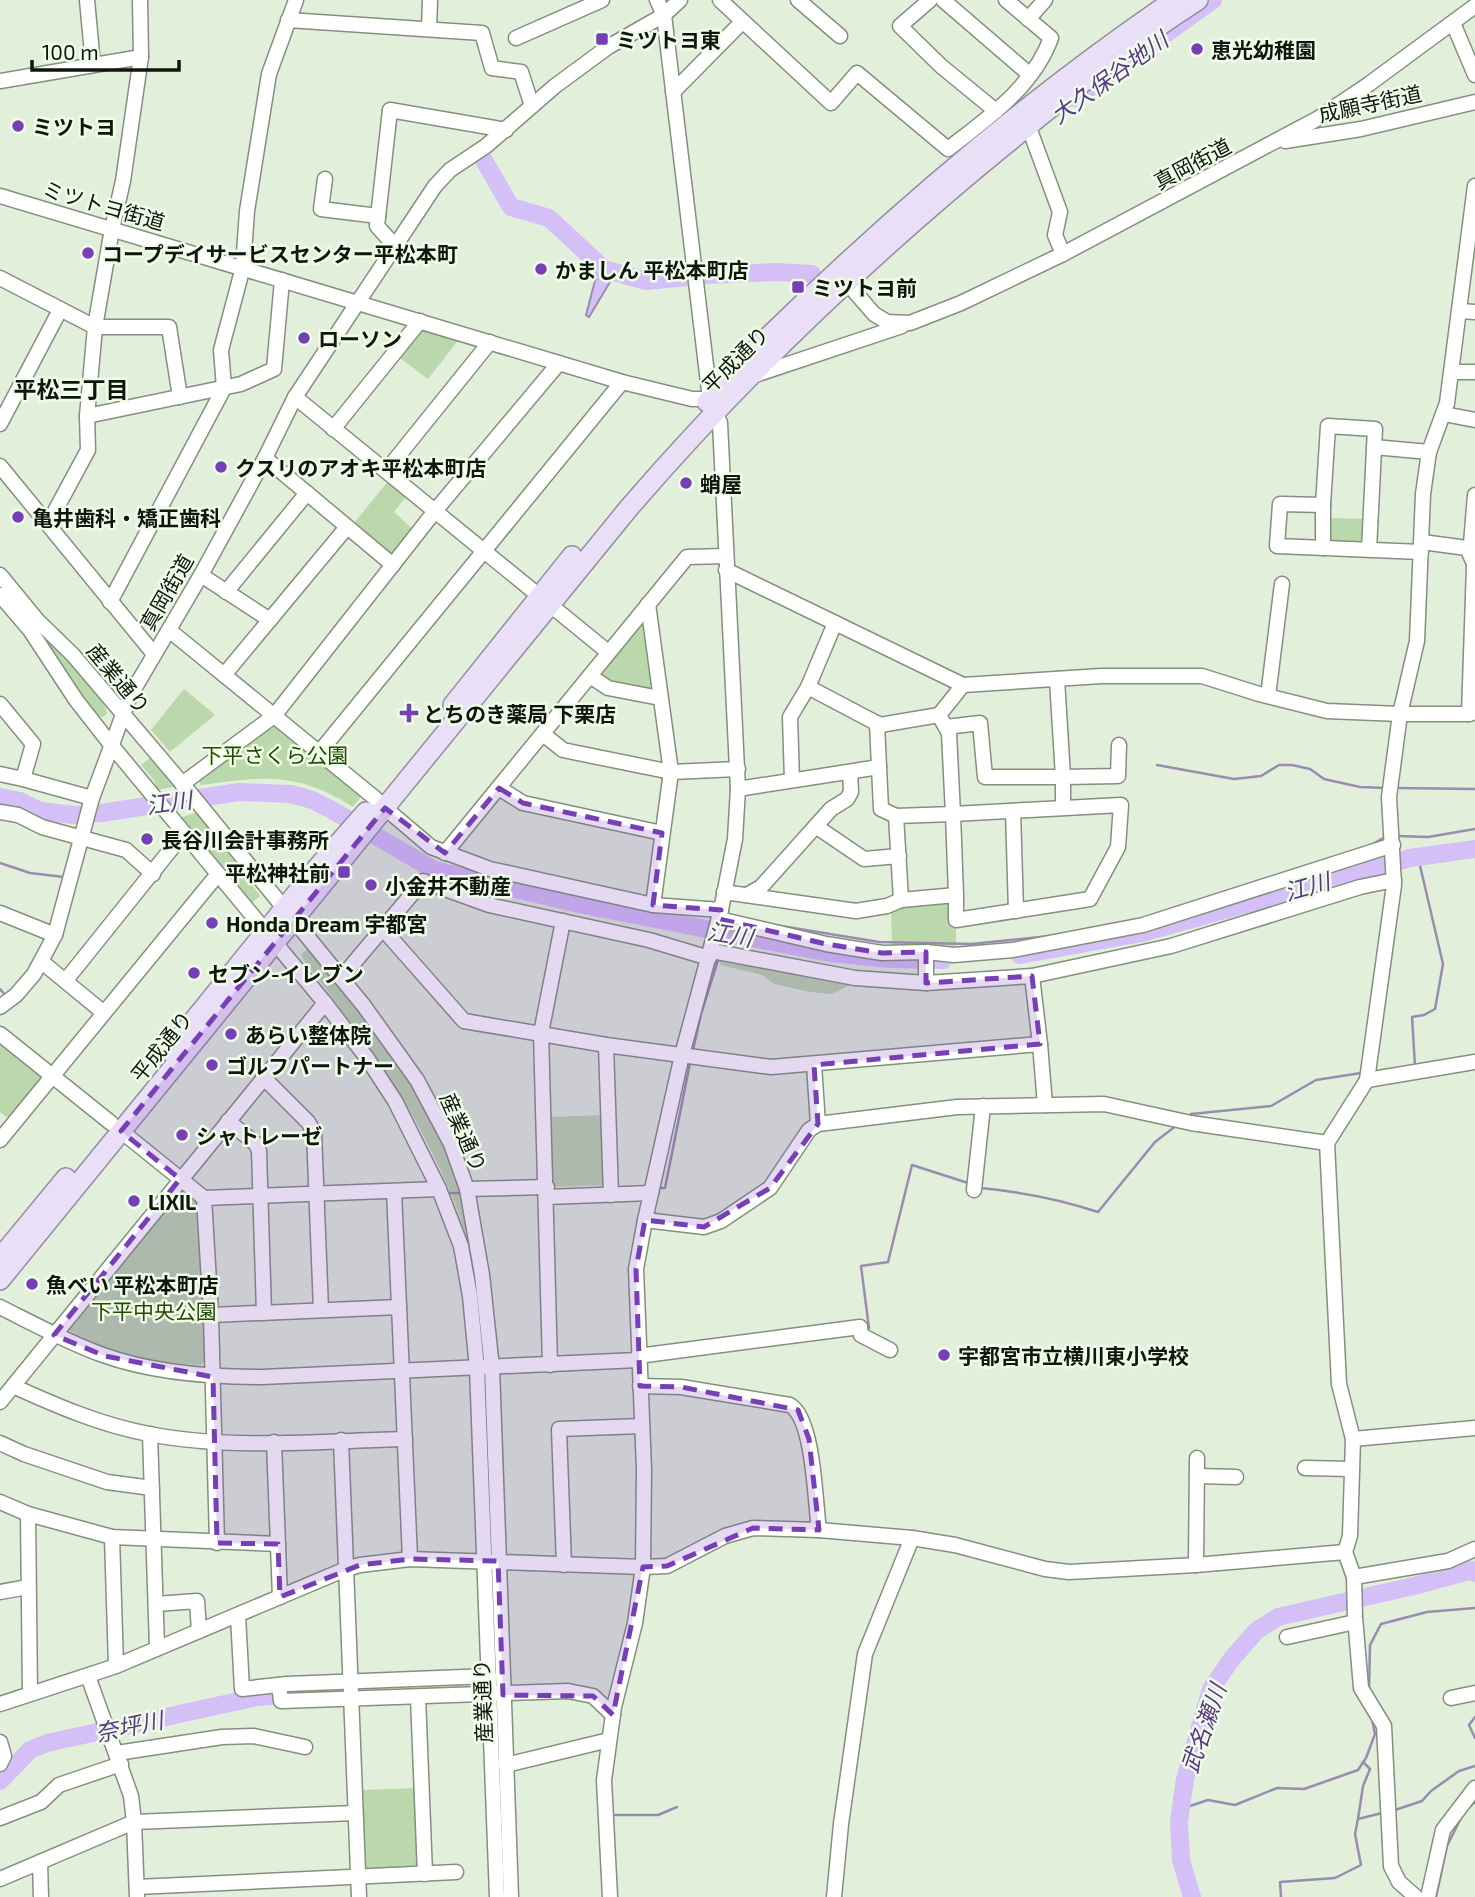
<svg xmlns="http://www.w3.org/2000/svg" width="1475" height="1897" font-family="'Exo 2','Noto Sans JP',sans-serif">
	<rect width="100%" height="100%" fill="#e2f0db"/>
	<g fill="#bad8ab">
		<path d="M427,329L460,338L428,379L400,358L420,330Z"/>
		<path d="M389,480L408,494L394,512L417,533L392,555L354,523Z"/>
		<path d="M1330,518L1368,519L1362,544H1334L1329,539Z"/>
		<path d="M641,618L648,621L656,686L651,693L613,684L600,676V669Z"/>
		<path d="M37,630L66,658L105,706L107,713L104,717L96,716L81,698Z"/>
		<path d="M184,689L215,715L170,752L151,730Z"/>
		<path d="M269,724H277L359,791L360,798L353,807C298,772 263,776 201,785L197,779Z"/>
		<path d="M152,756L177,786L157,790L154,780L141,765Z"/>
		<path d="M198,812L260,896L252,903L178,816L182,817Z"/>
		<path d="M950,899L956,904V946L892,944L891,910L911,901Z"/>
		<path d="M309,948L353,997L437,1121L463,1198L473,1250L482,1346C477,1319 477,1289 472,1261C462,1205 420,1123 388,1076C369,1048 349,1020 329,993C320,980 308,969 301,954Z"/>
		<path d="M722,949L853,984L832,994L810,992L774,984L762,975L720,965Z"/>
		<path d="M0,1042L45,1077L14,1115L6,1117L0,1112Z"/>
		<path d="M603,1115L607,1185L551,1187L549,1117Z"/>
		<path d="M178,1188L201,1205L207,1360L201,1365L157,1362L105,1348L70,1331L69,1322Z"/>
		<path d="M418,1788L421,1864L416,1869L368,1871L362,1865L360,1790Z"/>
	</g>
	<path fill="#d4bff7" stroke="#998cb1" stroke-width="2" d="M597,273L613,277L589,317L586,315Z"/>
	<g fill="none" stroke-linecap="round" stroke-linejoin="round">
		<g stroke="#998cb1" stroke-width="2.5">
			<path d="M613,277L620,273"/>
			<path d="M1157,765L1234,779L1261,776L1279,765H1292L1310,769L1324,779L1360,787L1386,788"/>
			<path d="M1396,788L1475,789"/>
			<path d="M1397,836L1428,837L1475,829"/>
			<path d="M1369,846L1387,836"/>
			<path d="M0,863L30,873L64,877"/>
			<path d="M775,925L879,942L971,944L1050,936"/>
			<path d="M729,950L733,935"/>
			<path d="M0,989L6,996"/>
			<path d="M693,1050L701,1014L718,960H727"/>
			<path d="M1413,1066H1415L1412,1017L1424,1015L1435,1009L1443,964L1418,857"/>
			<path d="M1188,1116L1191,1114L1271,1106L1316,1080L1361,1073"/>
			<path d="M659,1188H665L690,1063"/>
			<path d="M981,1188C1022,1192 1059,1199 1098,1212L1155,1142L1177,1125"/>
			<path d="M446,1193H464"/>
			<path d="M865,1329L869,1328L861,1266L888,1262L912,1165L968,1183"/>
			<path d="M1472,1570L1475,1567"/>
			<path d="M1369,1692L1370,1645L1381,1624L1427,1612L1475,1608"/>
			<path d="M1475,1717L1469,1725L1475,1738"/>
			<path d="M1181,1809L1208,1800L1235,1805L1277,1788L1304,1789L1358,1770L1366,1758L1375,1734L1372,1719"/>
			<path d="M1467,1809L1475,1802"/>
			<path d="M1392,1811L1422,1801L1431,1791L1459,1771L1475,1766"/>
			<path d="M612,1815H658L677,1807"/>
			<path d="M1358,1819L1363,1786L1370,1769L1363,1762"/>
			<path d="M1281,1897L1280,1882L1335,1878L1361,1865L1355,1834L1358,1819L1382,1813"/>
			<path d="M1436,1897L1447,1846L1463,1814"/>
		</g>
		<g stroke="#d4bff7" stroke-width="18">
			<path d="M1076,98L1213,0"/>
			<path d="M482,157L511,207L549,218L604,269L646,281L687,277"/>
			<path d="M704,275L776,272L812,274"/>
			<path d="M0,797L20,801L40,811L73,815L101,813L239,792L291,794L312,800L332,810L434,870L579,904L767,941L831,953L889,959L943,960"/>
			<path d="M1020,955L1142,933L1410,858L1475,849"/>
			<path d="M0,1781L30,1750L47,1743L257,1697L271,1696"/>
			<path d="M1192,1897L1181,1860L1179,1822L1185,1779L1211,1689L1231,1660L1256,1631L1278,1617L1418,1585L1472,1570L1475,1573"/>
		</g>
		<g stroke="#83907d" stroke-width="17">
			<g id="minor">
				<path d="M87,0L93,64"/>
				<path d="M140,0L141,57"/>
				<path d="M720,0L831,103L857,73L948,149C988,118 1033,87 1051,38L1006,0"/>
				<path d="M798,0L840,36"/>
				<path d="M930,0L900,26L941,66L996,111"/>
				<path d="M943,0L1029,74"/>
				<path d="M1028,19L1045,0"/>
				<path d="M288,20L482,33L492,68L521,72L532,106"/>
				<path d="M1453,23L1475,75"/>
				<path d="M429,29L430,0"/>
				<path d="M516,38L602,0"/>
				<path d="M0,81L141,57L123,181L112,229L95,327L0,278"/>
				<path d="M673,92L742,22"/>
				<path d="M1023,119L1028,125L1060,212L1055,235L1063,254"/>
				<path d="M1285,141L1361,129L1475,102"/>
				<path d="M325,179L321,209L378,216"/>
				<path d="M0,196L622,382L692,399H710"/>
				<path d="M395,246L377,226L390,110L506,130"/>
				<path d="M840,275L874,314L887,322L910,323L961,303L1063,254L1317,119L1369,84L1475,6"/>
				<path d="M1460,311L1475,312"/>
				<path d="M1452,372H1475"/>
				<path d="M752,376L902,326"/>
				<path d="M295,397L608,652"/>
				<path d="M1444,414L1475,420"/>
				<path d="M87,416L241,384L274,369L282,280"/>
				<path d="M0,424L60,310"/>
				<path d="M333,429L420,321"/>
				<path d="M1374,447L1429,452"/>
				<path d="M265,458L393,565"/>
				<path d="M0,466L154,654"/>
				<path d="M386,471L490,342"/>
				<path d="M48,524L88,450L87,416L95,327H169L180,397"/>
				<path d="M1422,542L1467,548L1475,566"/>
				<path d="M1323,548V505"/>
				<path d="M1467,548L1471,544L1475,495"/>
				<path d="M1369,550L1375,429L1328,426L1323,505L1280,504L1277,546L1421,552"/>
				<path d="M726,570L963,685L1101,676H1202L1259,694L1327,711L1400,714H1469L1475,712"/>
				<path d="M0,575L37,620L73,655L186,788L364,1006L417,1080L451,1144L467,1189L482,1275L492,1368L511,1897"/>
				<path d="M201,575L270,620"/>
				<path d="M226,592L307,493"/>
				<path d="M0,595L30,630L76,700L112,746L325,1003L367,1058L395,1101L439,1189L461,1246L470,1296L477,1368L497,1897"/>
				<path d="M110,602L224,388L221,350L243,267L247,211L269,74L296,0"/>
				<path d="M648,604L671,772L653,905"/>
				<path d="M835,623L808,687L880,725L939,715"/>
				<path d="M169,630L376,799"/>
				<path d="M224,675L347,527"/>
				<path d="M590,676L608,688L660,698"/>
				<path d="M1268,696L1282,584"/>
				<path d="M0,704L33,744L23,779L92,798"/>
				<path d="M1469,714L1474,566"/>
				<path d="M877,723L879,767"/>
				<path d="M946,727L980,723L985,777H1063L1057,679"/>
				<path d="M543,734L563,750L671,772L738,769"/>
				<path d="M318,754L622,382"/>
				<path d="M0,774L23,779"/>
				<path d="M792,780L790,717L808,687"/>
				<path d="M182,784L274,716L435,511L559,363"/>
				<path d="M499,788L523,803L662,833"/>
				<path d="M738,789L879,767L881,809L896,816L953,814L949,733L939,715L963,685"/>
				<path d="M385,808L431,847L490,869L653,905L721,910"/>
				<path d="M1063,808V777L1118,776L1119,745"/>
				<path d="M1013,811L1016,911"/>
				<path d="M0,812L18,815L42,827L126,850L153,874"/>
				<path d="M896,816L901,900"/>
				<path d="M817,827L864,859L899,856"/>
				<path d="M445,853L687,557L726,556"/>
				<path d="M724,892L856,911L887,906L901,900L956,895V920L1090,899L1118,847L1121,805L953,814L956,895"/>
				<path d="M747,895L761,887L831,809L847,799L851,792L850,772"/>
				<path d="M0,913L55,935"/>
				<path d="M719,919L826,944L882,953L926,952L954,955L1013,950L1143,925L1393,845"/>
				<path d="M383,929L464,1021L606,1045L771,1067L1040,1044L1045,1105"/>
				<path d="M712,951L855,978L926,983L1032,976"/>
				<path d="M42,962L104,1013"/>
				<path d="M341,978L423,881L489,905L649,940L709,958"/>
				<path d="M66,980L184,833"/>
				<path d="M926,983V952"/>
				<path d="M0,1007L16,995L34,974L55,935L92,798L130,696L201,575L265,458L295,397L435,186L450,170L486,146L555,86L608,47L664,15L680,0"/>
				<path d="M0,1034L111,1123"/>
				<path d="M1040,1044L1032,976L1171,946L1360,887L1394,880"/>
				<path d="M606,1045L611,1195"/>
				<path d="M814,1065L818,1124"/>
				<path d="M263,1077L308,1122L314,1132L321,1310"/>
				<path d="M1367,1080L1394,885L1389,797L1400,714L1417,641L1423,494L1429,452L1447,403L1475,186"/>
				<path d="M228,1121L256,1144L259,1151L264,1313"/>
				<path d="M121,1131L204,1198L439,1189"/>
				<path d="M0,1140L218,874"/>
				<path d="M1327,1143L1339,1384L1353,1439L1350,1536L1345,1552"/>
				<path d="M467,1189L547,1187"/>
				<path d="M974,1190L983,1106"/>
				<path d="M394,1191L410,1559"/>
				<path d="M547,1197L651,1193"/>
				<path d="M204,1198L211,1315L217,1543"/>
				<path d="M645,1220L704,1227L721,1221L770,1188L809,1130L818,1124L957,1107L1104,1104L1191,1123L1327,1143L1367,1080L1475,1062"/>
				<path d="M0,1307C34,1324 67,1342 103,1355C153,1373 209,1377 262,1377L638,1360"/>
				<path d="M211,1315L399,1307"/>
				<path d="M638,1356L860,1327L861,1335L890,1350"/>
				<path d="M550,1365L541,1033L563,921"/>
				<path d="M13,1386C57,1406 101,1425 149,1434C232,1450 321,1441 405,1439"/>
				<path d="M640,1386L681,1387L790,1405C814,1419 815,1502 819,1530"/>
				<path d="M0,1402L325,1003"/>
				<path d="M150,1434L157,1648"/>
				<path d="M1353,1439L1475,1428"/>
				<path d="M341,1440L359,1897"/>
				<path d="M274,1442L280,1597"/>
				<path d="M0,1443L24,1454L107,1482L152,1488"/>
				<path d="M1305,1468L1352,1469"/>
				<path d="M1197,1476L1236,1477"/>
				<path d="M0,1502L28,1514L112,1537L278,1544"/>
				<path d="M28,1514L30,1694"/>
				<path d="M112,1537L116,1666"/>
				<path d="M564,1565L559,1429L642,1426"/>
				<path d="M1196,1565L1197,1458"/>
				<path d="M1354,1577L1448,1561L1475,1549"/>
				<path d="M0,1592L28,1587"/>
				<path d="M156,1604L197,1601L199,1631"/>
				<path d="M238,1616L242,1689L287,1684L489,1676"/>
				<path d="M1287,1637L1355,1622"/>
				<path d="M88,1676L131,1796L134,1822L137,1897"/>
				<path d="M279,1685L281,1701L568,1691L593,1696L613,1715"/>
				<path d="M418,1697L425,1874"/>
				<path d="M1451,1698L1475,1693"/>
				<path d="M0,1704L116,1666L346,1569L360,1565L410,1559L643,1567L667,1566L725,1536L753,1528L819,1530L912,1538L955,1545L1045,1569L1069,1572L1196,1565L1345,1552L1354,1577L1355,1617L1361,1688L1384,1726L1391,1866L1399,1882L1416,1897"/>
				<path d="M0,1742L4,1756L0,1764"/>
				<path d="M117,1753L222,1737L254,1736L305,1747"/>
				<path d="M506,1765L609,1740"/>
				<path d="M0,1818L41,1802L59,1785L121,1764"/>
				<path d="M40,1862L41,1897"/>
				<path d="M0,1879L134,1822L355,1813"/>
				<path d="M137,1887L456,1872"/>
				<path d="M610,1897L604,1780L614,1707L635,1623L643,1567L644,1469L636,1269L645,1220L682,1055L721,910L735,839L738,789L720,423L710,399L664,15L657,0"/>
				<path d="M834,1897L841,1824L865,1654L912,1538"/>
				<path d="M1428,1897L1443,1830L1475,1788"/>
			</g>
		</g>
		<g stroke="#938ca3" stroke-width="22">
			<g id="major">
				<path d="M707,402C727,382 745,360 765,340C892,216 1027,100 1174,0"/>
				<path d="M453,705L572,556"/>
				<path d="M169,1051L317,868L366,812"/>
				<path d="M0,1258L66,1178"/>
				<path d="M0,1280L628,509C742,376 870,255 1006,144C1068,93 1131,43 1198,0"/>
			</g>
		</g>
		<use href="#minor" stroke="#fff" stroke-width="14"/>
		<use href="#major" stroke="#e9e0f8" stroke-width="19"/>
	</g>
	<path fill="#763fb5" fill-opacity="0.2" stroke="#763fb5" stroke-width="5" stroke-dasharray="14 9" stroke-linejoin="round" d="M499,788L523,803L662,833L653,905L721,910L719,919L826,944L882,953L926,952V983L1032,976L1040,1044L814,1065L818,1124L770,1188L704,1227L645,1220L636,1269L640,1386L681,1387L798,1410L809,1439L819,1530L753,1528L667,1566L643,1567L613,1715L593,1696L503,1695L498,1561L410,1559L360,1565L280,1597L278,1544L217,1543L213,1377L105,1356L54,1335L180,1179L121,1131L385,808L445,853Z"/>
	<g fill="#763fb5" stroke="#effde8" stroke-width="2.5">
		<rect x="595" y="32" width="14" height="14" rx="3.5"/>
		<circle cx="1197" cy="49" r="7"/>
		<circle cx="18" cy="126" r="7"/>
		<circle cx="88" cy="253" r="7"/>
		<circle cx="541" cy="269" r="7"/>
		<rect x="791" y="280" width="14" height="14" rx="3.5"/>
		<circle cx="304" cy="338" r="7"/>
		<circle cx="221" cy="467" r="7"/>
		<circle cx="686" cy="483" r="7"/>
		<circle cx="18" cy="517" r="7"/>
		<path d="M405.5 702.5h7v7h7v7h-7v7h-7v-7h-7v-7h7z"/>
		<circle cx="147" cy="839" r="7"/>
		<rect x="337" y="865" width="14" height="14" rx="3.5"/>
		<circle cx="371" cy="885" r="7"/>
		<circle cx="212" cy="923" r="7"/>
		<circle cx="194" cy="973" r="7"/>
		<circle cx="231" cy="1034" r="7"/>
		<circle cx="212" cy="1065" r="7"/>
		<circle cx="182" cy="1135" r="7"/>
		<circle cx="134" cy="1201" r="7"/>
		<circle cx="32" cy="1284" r="7"/>
		<circle cx="944" cy="1355" r="7"/>
	</g>
	<g text-anchor="middle" dominant-baseline="central" stroke-width="5" stroke-linejoin="round" paint-order="stroke">
		<g font-size="21" font-weight="bold" fill="#10150e" stroke="#effde8" text-anchor="start">
			<text x="616" y="39">ミツトヨ東</text>
			<text x="1211" y="49">恵光幼稚園</text>
			<text x="32" y="126">ミツトヨ</text>
			<text x="102" y="253">コープデイサービスセンター平松本町</text>
			<text x="555" y="269">かましん 平松本町店</text>
			<text x="812" y="287">ミツトヨ前</text>
			<text x="318" y="338">ローソン</text>
			<text x="235" y="467">クスリのアオキ平松本町店</text>
			<text x="700" y="483">蛸屋</text>
			<text x="32" y="517">亀井歯科・矯正歯科</text>
			<text x="423" y="713">とちのき薬局 下栗店</text>
			<text x="161" y="839">長谷川会計事務所</text>
			<text x="330" y="872" text-anchor="end">平松神社前</text>
			<text x="385" y="885">小金井不動産</text>
			<text x="226" y="923">Honda Dream 宇都宮</text>
			<text x="208" y="973">セブン-イレブン</text>
			<text x="245" y="1034">あらい整体院</text>
			<text x="226" y="1065">ゴルフパートナー</text>
			<text x="196" y="1135">シャトレーゼ</text>
			<text x="148" y="1201">LIXIL</text>
			<text x="46" y="1284">魚べい 平松本町店</text>
			<text x="958" y="1355">宇都宮市立横川東小学校</text>
		</g>
		<g font-size="21" fill="#10150e" stroke="#effde8">
			<text transform="translate(1370 103) rotate(-12)">成願寺街道</text>
			<text transform="translate(1192 163) rotate(-28)">真岡街道</text>
			<text transform="translate(104 205) rotate(16)">ミツトヨ街道</text>
			<text transform="translate(735 359) rotate(-45)">平成通り</text>
			<text transform="translate(166 592) rotate(-60)">真岡街道</text>
			<text transform="translate(119 678) rotate(50)">産業通り</text>
			<text transform="translate(161 1046) rotate(-51)">平成通り</text>
			<text transform="translate(464 1132) rotate(66)">産業通り</text>
			<text transform="translate(482 1701) rotate(-92)">産業通り</text>
		</g>
		<g font-size="21" fill="#244903" stroke="#effde8">
			<text x="275" y="754">下平さくら公園</text>
			<text x="154" y="1310">下平中央公園</text>
		</g>
		<g font-size="23" font-style="italic" fill="#5a3787" stroke="#effde8">
			<text transform="translate(1109 77) rotate(-36)">大久保谷地川</text>
			<text transform="translate(169 802) rotate(-8)">江川</text>
			<text transform="translate(1307 886) rotate(-16)">江川</text>
			<text transform="translate(730 934) rotate(9)">江川</text>
			<text transform="translate(129 1726) rotate(-12)">奈坪川</text>
			<text transform="translate(1203 1728) rotate(-71)">武名瀬川</text>
		</g>
		<g font-size="23" font-weight="bold" fill="#10150e" stroke="#effde8">
			<text x="71" y="389">平松三丁目</text>
		</g>
	</g>
	<path d="M32 60v10h147v-10" fill="none" stroke="#10150e" stroke-width="3.5"/>
	<text x="42" y="60" font-size="21" fill="#10150e" stroke="#effde8" stroke-width="5" paint-order="stroke">100 m</text>
</svg>
